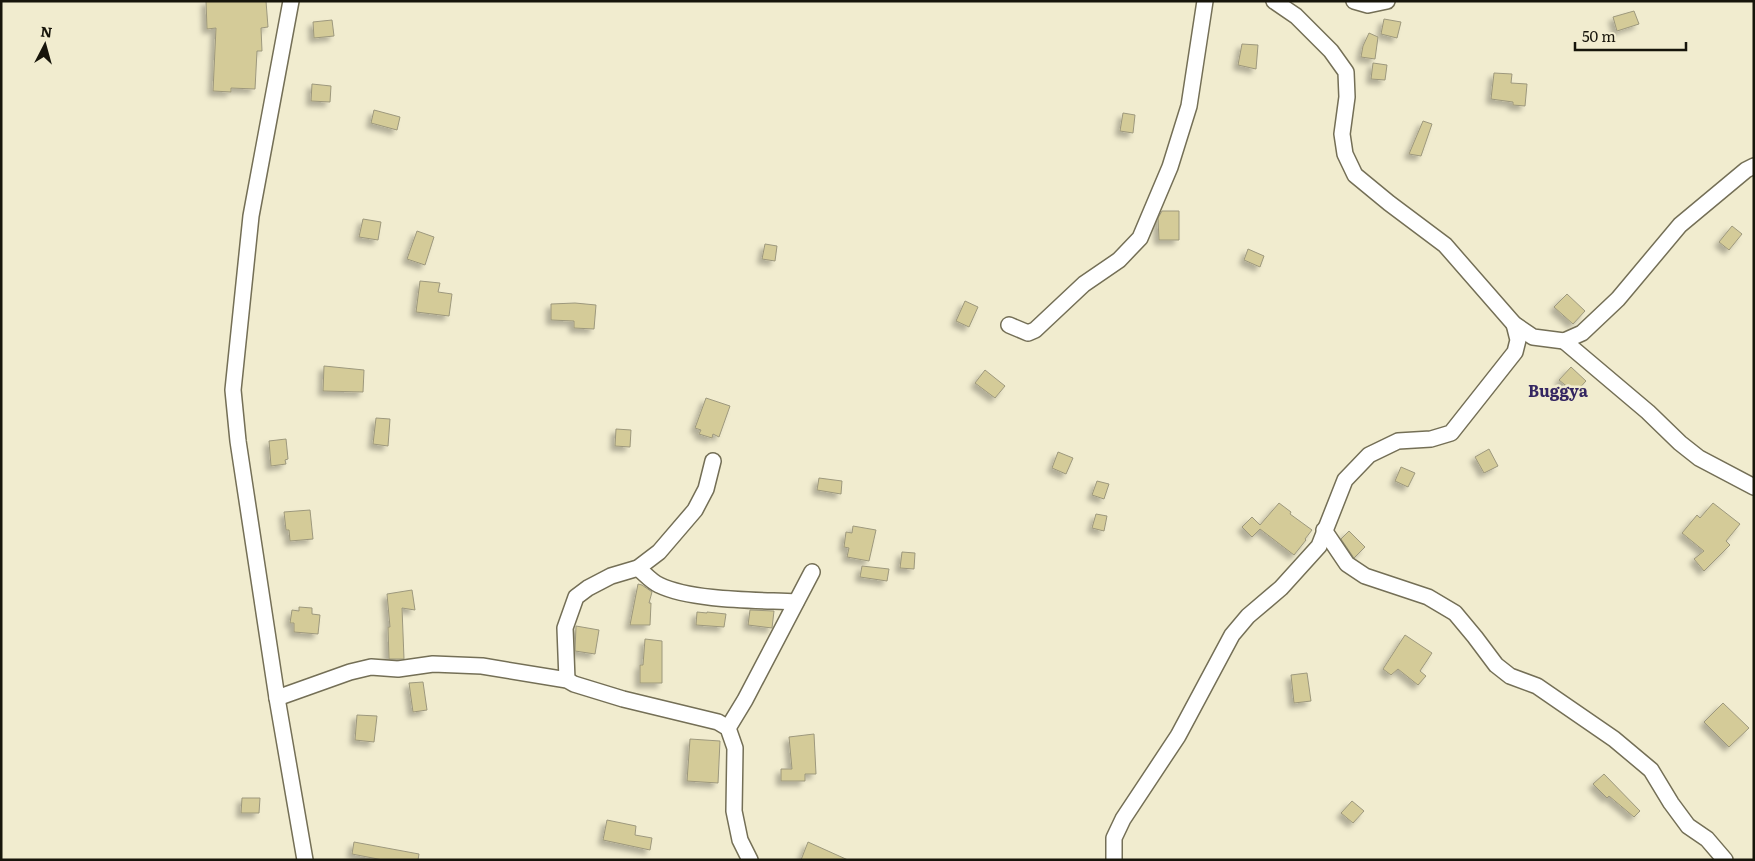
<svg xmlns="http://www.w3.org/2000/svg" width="1755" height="861" font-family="Literata,serif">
	<defs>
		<filter id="shadow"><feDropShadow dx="-4.5" dy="4.5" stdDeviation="2.5" flood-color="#0004"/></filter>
	</defs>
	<rect width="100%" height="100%" fill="#f1eccf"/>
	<g fill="#d4cb98" stroke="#9d987d" filter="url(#shadow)">
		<path d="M206,1H266L268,27L261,28L262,51H257L255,89L231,88V92L213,91L216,28L207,29Z"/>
		<path d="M1634,11L1639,24L1617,31L1613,17Z"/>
		<path d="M1384,19L1401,22L1397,38L1381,34Z"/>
		<path d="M332,20L334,36L314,38L313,22Z"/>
		<path d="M1369,33L1378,37L1375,59L1361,57L1363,46Z"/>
		<path d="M1242,44L1258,45L1256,69L1238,65Z"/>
		<path d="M1373,63L1387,65L1385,80L1371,79Z"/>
		<path d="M1494,73L1512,74L1511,83L1527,84L1525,106L1513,105V102L1491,99Z"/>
		<path d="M312,84L331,86L330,102L311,101Z"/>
		<path d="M374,110L400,117L397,130L371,123Z"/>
		<path d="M1123,113L1135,115L1133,133L1120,131Z"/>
		<path d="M1423,121L1432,124L1421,156L1409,154Z"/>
		<path d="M1162,211H1179V240H1159L1158,218Z"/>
		<path d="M363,219L381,222L378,240L359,237Z"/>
		<path d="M1732,226L1742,234L1729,250L1719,242Z"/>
		<path d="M417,231L434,237L425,265L407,259Z"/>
		<path d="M765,244L777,246L775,261L762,259Z"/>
		<path d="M1248,249L1264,256L1260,267L1244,260Z"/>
		<path d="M420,281L440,283L438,292L452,294L449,316L416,312Z"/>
		<path d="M1567,294L1585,311L1573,324L1554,307Z"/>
		<path d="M965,301L978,307L969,327L956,321Z"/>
		<path d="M575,303L596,305L594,329L574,328V321L551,320V304Z"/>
		<path d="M324,366L364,370L363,392L323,391Z"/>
		<path d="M1571,367L1586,381L1575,393L1559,380Z"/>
		<path d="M985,370L1005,386L995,398L975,383Z"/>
		<path d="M706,398L730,406L719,437L713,434L712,438L699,434L701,430L695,428Z"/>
		<path d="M376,418L390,419L388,446L373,444Z"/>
		<path d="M616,429L631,430L630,447L615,446Z"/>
		<path d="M286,439L288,459L285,460L286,464L271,466L269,441Z"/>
		<path d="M1489,449L1498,466L1484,473L1475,457Z"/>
		<path d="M1058,452L1073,458L1066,474L1052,468Z"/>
		<path d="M1401,467L1415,473L1408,487L1395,481Z"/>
		<path d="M819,478L842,481L841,494L817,490Z"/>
		<path d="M1097,481L1109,484L1104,499L1092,495Z"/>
		<path d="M1279,503L1291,512L1290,514L1312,530L1305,539L1306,540L1294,555L1260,529L1252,537L1242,527L1252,517L1260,525Z"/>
		<path d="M1713,503L1740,524L1726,541L1730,545L1704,571L1694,559L1704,551L1682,533L1697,515L1700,518Z"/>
		<path d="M310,510L313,539L290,541L289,530H286L284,512Z"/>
		<path d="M1096,514L1107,516L1104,531L1092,528Z"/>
		<path d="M853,526L876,530L869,561L847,557L849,548L844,547L846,532L852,533Z"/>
		<path d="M1349,531L1365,547L1354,558L1341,539Z"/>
		<path d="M902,552L915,553L914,569L900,568Z"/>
		<path d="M862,566L889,569L887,581L860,577Z"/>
		<path d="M638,584L642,585L652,592L649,603H651L650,625H630Z"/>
		<path d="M412,590L415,610L402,608L404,659H389L388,627H390L387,594Z"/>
		<path d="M299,607L312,608V614L320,615L318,634L294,632V623H290L292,610L299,611Z"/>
		<path d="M750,610L774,611L772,628L748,625Z"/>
		<path d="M697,612L707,613V612L726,614L724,627L696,625Z"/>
		<path d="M576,626L599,630L595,654L575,651Z"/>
		<path d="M1405,635L1432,653L1420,671L1426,676L1418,685L1398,669L1391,675L1383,669Z"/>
		<path d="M645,639L662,641V683H640V665H643Z"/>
		<path d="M1307,673L1311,701L1294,703L1291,675Z"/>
		<path d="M423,682L427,710L413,712L409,683Z"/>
		<path d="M1723,703L1749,728L1729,747L1704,722Z"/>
		<path d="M357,715L377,716L374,742L355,740Z"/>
		<path d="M814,734L816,774H805V781H781V769H792L789,737Z"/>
		<path d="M690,739L720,741L718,783L687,781Z"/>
		<path d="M1604,774L1640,811L1634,817L1609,796L1607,798L1593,784Z"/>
		<path d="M242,798H260L259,813H241Z"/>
		<path d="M1352,801L1364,811L1353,823L1341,813Z"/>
		<path d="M607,820L636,826L635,835L652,838L650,850L603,840Z"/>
		<path d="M354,842L419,854L418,860H383L352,854Z"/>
		<path d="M808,842L848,860H801Z"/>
	</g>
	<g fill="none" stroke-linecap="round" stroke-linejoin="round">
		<g stroke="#746f56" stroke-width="18">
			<g id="minor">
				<path d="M291,1L251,216L233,390L238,441L277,698L305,860"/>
				<path d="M1274,1L1296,16L1331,51L1346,72L1347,97L1342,134L1345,154L1355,175L1389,203L1445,245L1514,324L1533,337L1564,341L1582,333L1618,299L1680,225L1746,170L1754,166"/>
				<path d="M1354,1L1368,5L1387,1"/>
				<path d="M1009,325L1028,333L1035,330L1084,284L1119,260L1140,238L1170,167L1189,106L1205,1"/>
				<path d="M1564,341L1648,412L1680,443L1699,458L1754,487"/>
				<path d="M1324,530L1347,564L1365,576L1428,597L1455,613L1475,637L1496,665L1510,676L1537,686L1614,739L1651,770L1671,803L1688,826L1707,839L1725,860"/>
				<path d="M638,568C645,574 652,582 659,585C692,601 759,600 796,602"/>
				<path d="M567,680L565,628L576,597L588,588L611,576L638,568L659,552L695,510L706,489L713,461"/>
				<path d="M277,698L350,672L371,667L398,669L433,664L482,666L567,680L574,684L623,699L718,722L728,728L735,748L734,811L740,840L750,860"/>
				<path d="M728,728L745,700L812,572"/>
				<path d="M1114,860V838L1123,819L1178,736L1232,635L1248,616L1281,588L1319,546L1345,480L1369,455L1398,441L1431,439L1451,433L1515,352L1518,340L1514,324"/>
			</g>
		</g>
		<use href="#minor" stroke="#fff" stroke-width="15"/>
	</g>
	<g text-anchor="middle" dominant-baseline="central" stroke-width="5" stroke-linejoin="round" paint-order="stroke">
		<g font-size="16" font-weight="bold" fill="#342661" stroke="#f1eccf">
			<text x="1558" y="390">Buggya</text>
		</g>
	</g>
	<rect width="1755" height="861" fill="none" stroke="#17150b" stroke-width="5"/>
	<g transform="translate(45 45) rotate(6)" stroke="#f1eccf" stroke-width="4" paint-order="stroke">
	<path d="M0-4L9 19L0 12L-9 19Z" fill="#17150b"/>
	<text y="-8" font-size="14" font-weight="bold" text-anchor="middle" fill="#17150b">N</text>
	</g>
	<path d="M1575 42v8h111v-8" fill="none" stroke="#17150b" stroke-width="2.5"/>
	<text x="1582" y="42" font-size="15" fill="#17150b" stroke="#f1eccf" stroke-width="4" paint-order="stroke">50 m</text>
</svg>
